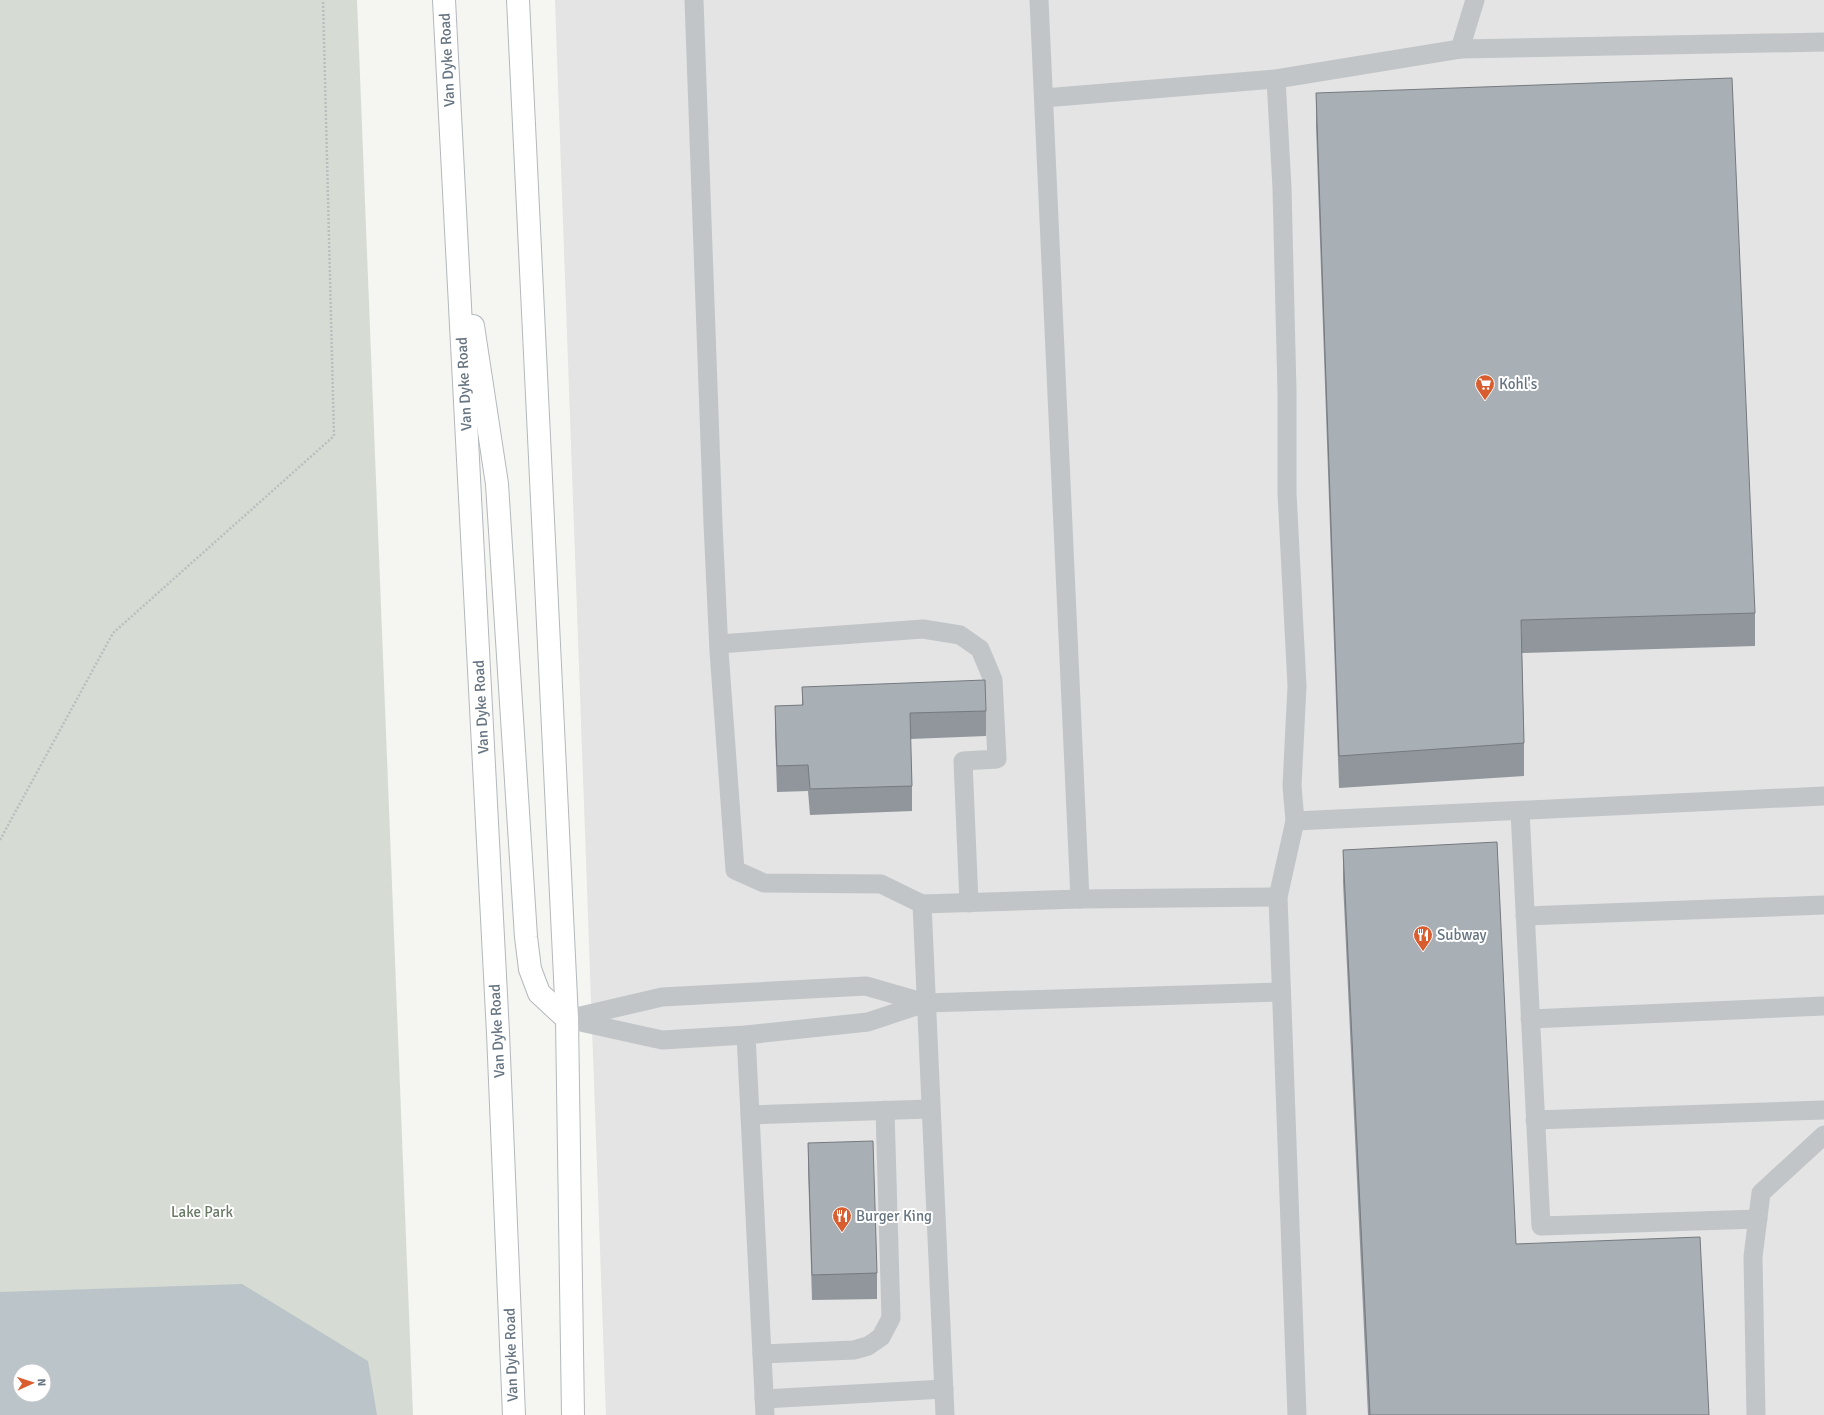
<svg xmlns="http://www.w3.org/2000/svg" width="1824" height="1415" font-family="Signika,sans-serif">
	<rect width="100%" height="100%" fill="#f5f5f2"/>
	<path fill="#e3e4e3" d="M555,0H1824V1415H606Z"/>
	<path fill="#d6dcd3" fill-rule="evenodd" d="M0,0H357L413,1415H0ZM20,1371H44V1395H20Z"/>
	<path fill="#bbc4c9" fill-rule="evenodd" d="M242,1284L368,1361L377,1415H0V1292ZM20,1371H44V1395H20Z"/>
	<g fill="none" stroke-linecap="round" stroke-linejoin="round">
		<g stroke="#b4b8bc" stroke-width="24">
			<g id="secondary">
				<path d="M444,0L498,1033L514,1415"/>
				<path d="M518,0L567,1019L573,1415"/>
				<path d="M473,326L497,484L526,937L530,969L539,993L567,1019"/>
			</g>
		</g>
		<path stroke="#bbbdbf" stroke-width="2.5" stroke-dasharray="2 2" stroke-linecap="butt" d="M0,840L113,633L334,436L323,0"/>
		<g stroke="#c1c5c8" stroke-width="19">
			<path d="M694,0L713,524L719,651L735,870L764,883L881,884L922,904L945,1415"/>
			<path d="M1039,0L1080,899"/>
			<path d="M1460,49L1824,42"/>
			<path d="M1044,98L1276,79"/>
			<path d="M719,644L923,629L960,635L980,649L993,680L997,759L963,761L969,903"/>
			<path d="M1520,811L1541,1226L1758,1219"/>
			<path d="M1295,821L1824,796"/>
			<path d="M922,904L1080,899L1278,897"/>
			<path d="M1525,916L1824,905"/>
			<path d="M572,1018L662,997L866,986L925,1003"/>
			<path d="M567,1019L662,1040L746,1035L868,1022L925,1003L1281,992"/>
			<path d="M1530,1019L1824,1006"/>
			<path d="M746,1035L765,1415"/>
			<path d="M750,1115L930,1109"/>
			<path d="M1535,1120L1824,1110"/>
			<path d="M762,1354L854,1350L868,1346L881,1337L891,1318L885,1110"/>
			<path d="M764,1399L944,1389"/>
			<path d="M1297,1415L1278,897L1295,821L1292,786L1297,686L1287,493V392L1282,188L1276,79L1460,49L1475,0"/>
			<path d="M1756,1415L1753,1257L1761,1193L1824,1135"/>
		</g>
		<use href="#secondary" stroke="#fff" stroke-width="22"/>
	</g>
	<g fill="#90969c">
		<path d="M1316,93L1755,613V646L1522,653L1524,743V776L1339,788L1316,126Z"/>
		<path d="M802,687L986,711V736L910,739L912,786V811L810,815L808,791L777,792L775,731V706L802,705Z"/>
		<path d="M1343,850L1516,1244L1709,1415H1368L1343,882Z"/>
		<path d="M808,1143L877,1273V1299L812,1300L808,1168Z"/>
	</g>
	<g fill="#a8afb5" stroke="#767a7f">
		<path d="M1732,78L1755,613L1521,620L1524,743L1339,756L1316,93Z"/>
		<path d="M985,680L986,711L910,713L912,786L810,789L808,765L777,766L775,706L803,705L802,687Z"/>
		<path d="M1497,842L1516,1244L1700,1237L1709,1415H1370L1343,850Z"/>
		<path d="M873,1141L877,1273L812,1275L808,1143Z"/>
	</g>
	<defs>
		<g id="supermarket-pin" transform="scale(1)"><path d="M0 17L-7.5 6A9.5 9.5 0 1 1 7.5 6Z" fill="#d95e2f" stroke="#fff"/><path d="M-6-5.5h2.5l.6 2H6L4.5 2H-2.5L-4.4-4H-6ZM-1.5 3.2a1.3 1.3 0 1 0 .1 0ZM3 3.2a1.3 1.3 0 1 0 .1 0Z" fill="#fff"/></g>
		<g id="restaurant-pin" transform="scale(1)"><path d="M0 17L-7.5 6A9.5 9.5 0 1 1 7.5 6Z" fill="#d95e2f" stroke="#fff"/><path d="M-5-6h1v4h1v-4h1v4h1v-4h1v5L-1.5 .5V6h-2V.5L-5-1ZM5-6V6H3V1.5H1.5Q1.5-4 5-6Z" fill="#fff"/></g>
	</defs>
	<g fill-rule="evenodd">
		<use href="#supermarket-pin" x="1485" y="384"/>
		<use href="#restaurant-pin" x="1423" y="935"/>
		<use href="#restaurant-pin" x="842" y="1216"/>
	</g>
	<g text-anchor="middle" dominant-baseline="central" stroke-width="4" stroke-linejoin="round" paint-order="stroke">
		<g font-size="15" fill="#667481" stroke="#fff">
			<text transform="translate(447 60) rotate(-93)">Van Dyke Road</text>
			<text transform="translate(464 384) rotate(-93)">Van Dyke Road</text>
			<text transform="translate(481 707) rotate(-93)">Van Dyke Road</text>
			<text transform="translate(497 1031) rotate(-93)">Van Dyke Road</text>
			<text transform="translate(511 1355) rotate(-92)">Van Dyke Road</text>
		</g>
		<g font-size="15" fill="#667481" stroke="#fff" text-anchor="start">
			<text x="1499" y="384">Kohl's</text>
			<text x="1437" y="935">Subway</text>
			<text x="856" y="1216">Burger King</text>
		</g>
		<g font-size="15" fill="#687964" stroke="#fff">
			<text x="202" y="1212">Lake Park</text>
		</g>
	</g>
	<g transform="translate(32 1383) rotate(87)"><circle r="19" fill="#ffffff" stroke="#c2c7cd"/>
	<path d="M0-3L7 15L0 10L-7 15Z" fill="#d95e2f"/>
	<text y="-6" font-size="11" font-weight="bold" text-anchor="middle" fill="#667481">N</text>
	</g>
</svg>
